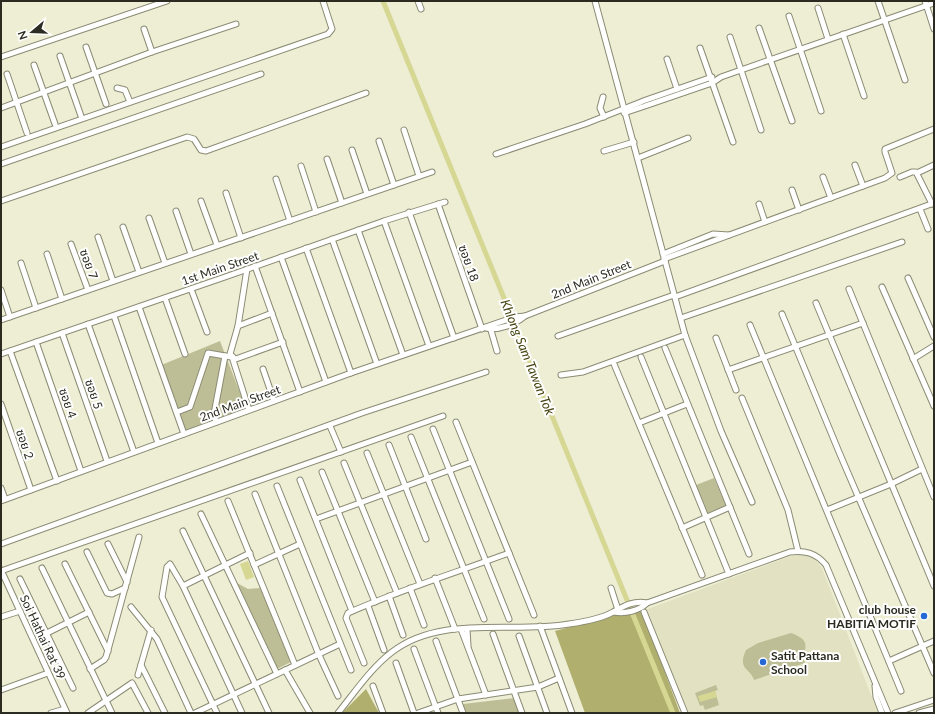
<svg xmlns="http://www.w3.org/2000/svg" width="935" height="714" font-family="Lato,'Noto Sans Thai',sans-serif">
	<rect width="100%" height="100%" fill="#edeed4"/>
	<path fill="#e2e2c2" d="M804,554L815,559L822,568L878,713H689L645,610L788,557Z"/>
	<g fill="#bebe96">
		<path d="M220,341L247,411L185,434L159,366Z"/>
		<path d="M714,478L726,506L708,513L696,485Z"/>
		<path d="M237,583L248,589L260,588L291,662L277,669Z"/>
		<path d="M791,633C816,642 800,650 805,663L754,680C750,668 737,670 746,650L758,643Z"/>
		<path d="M716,685L718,690L715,691L719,705L705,710L703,705L700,706L695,693Z"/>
		<path d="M514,698L519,713H466L463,704Z"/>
	</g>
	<g fill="#b0af6e">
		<path d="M641,608L680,713H585L555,631Z"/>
		<path d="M366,689L379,713H342Z"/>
	</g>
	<g fill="#d7d794">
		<path d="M248,561L254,577L246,580L240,564Z"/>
		<path d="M715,691L717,697L700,702L698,696Z"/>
	</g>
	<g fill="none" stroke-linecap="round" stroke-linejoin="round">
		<path stroke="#d7d794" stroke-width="5" d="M383,1L673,713"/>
		<g stroke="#8b8b74" stroke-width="7">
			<g id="minor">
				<path d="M418,1L421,9"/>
				<path d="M595,1L685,335L721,431L752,502"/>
				<path d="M878,1L905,80"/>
				<path d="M925,1L934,29"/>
				<path d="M818,8L828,39"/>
				<path d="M789,16L821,111"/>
				<path d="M759,28L792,121"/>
				<path d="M144,29L152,52"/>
				<path d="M843,34L864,96"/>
				<path d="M730,37L761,130"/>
				<path d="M86,47L106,104"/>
				<path d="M700,48L733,142"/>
				<path d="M60,56L81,116"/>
				<path d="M1,57L167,1"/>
				<path d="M667,59L677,89"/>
				<path d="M34,65L55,124"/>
				<path d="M7,74L27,133"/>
				<path d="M117,88L125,90L130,102"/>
				<path d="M603,97L600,108L604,117"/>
				<path d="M643,101L712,77"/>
				<path d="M645,106L712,83L721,77L741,70L934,3"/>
				<path d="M1,108L152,52L236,24"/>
				<path d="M624,113L642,107"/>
				<path d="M404,130L419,176"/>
				<path d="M379,141L394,185"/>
				<path d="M1,147L328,34L332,29L323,1"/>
				<path d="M352,150L367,194"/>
				<path d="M604,151L634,142"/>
				<path d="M496,154L585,124L641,102"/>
				<path d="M638,158L688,138"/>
				<path d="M327,159L342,203"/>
				<path d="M1,164L261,74"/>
				<path d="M855,165L863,186"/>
				<path d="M301,166L316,212"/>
				<path d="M917,173L934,165"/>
				<path d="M823,177L831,198"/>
				<path d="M900,177L912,172H916L932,204"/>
				<path d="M276,179L290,221"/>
				<path d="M792,190L799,210"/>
				<path d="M226,193L241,238"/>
				<path d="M1,201L187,137L194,139L201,150L206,151L366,93"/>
				<path d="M201,201L217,245"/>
				<path d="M438,204L482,329"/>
				<path d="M759,204L765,222"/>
				<path d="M920,209L928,229"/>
				<path d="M176,211L191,254"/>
				<path d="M409,212L454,338"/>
				<path d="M149,218L165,263"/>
				<path d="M384,221L429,346"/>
				<path d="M123,227L139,272"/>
				<path d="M358,230L403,355"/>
				<path d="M98,237L113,281"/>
				<path d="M332,239L377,364"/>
				<path d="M71,244L88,290"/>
				<path d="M306,248L351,373"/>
				<path d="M47,254L62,299"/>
				<path d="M663,254L713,234L729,235"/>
				<path d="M281,257L326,382"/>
				<path d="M664,259L885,178L892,173L885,152V149L934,129"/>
				<path d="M21,263L36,308"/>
				<path d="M255,266L300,392"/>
				<path d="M908,278L934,337"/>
				<path d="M882,287L934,406"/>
				<path d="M191,289L207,332"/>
				<path d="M849,289L934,497"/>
				<path d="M1,290L10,317"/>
				<path d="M675,297L934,203"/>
				<path d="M165,298L185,354"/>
				<path d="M816,303L934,586"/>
				<path d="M139,307L184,434"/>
				<path d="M782,314L839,452L934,673"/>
				<path d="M114,316L158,443"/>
				<path d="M681,318L902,242"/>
				<path d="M1,320L432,172"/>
				<path d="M88,324L134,452"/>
				<path d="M750,325L901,691"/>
				<path d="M238,326L247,269"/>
				<path d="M490,327L497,351"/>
				<path d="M486,328C498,331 516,324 525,316L665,261"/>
				<path d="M62,333L107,461"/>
				<path d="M558,336L674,295"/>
				<path d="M716,338L736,390"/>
				<path d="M36,342L81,471"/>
				<path d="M665,348L749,554"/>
				<path d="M10,351L57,481"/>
				<path d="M1,354L225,277L384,221L445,202"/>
				<path d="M641,357L729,574"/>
				<path d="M234,358L230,354L238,326L272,313"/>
				<path d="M913,359L934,346"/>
				<path d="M614,364L702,575"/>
				<path d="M263,369L274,401"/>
				<path d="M728,370L863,323"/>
				<path d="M561,375L583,372L685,335"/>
				<path d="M742,398L788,510L798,551"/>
				<path d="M1,404L31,490"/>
				<path d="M249,410L233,360L283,342"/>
				<path d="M177,412L190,407L208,353L231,357"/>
				<path d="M216,422L214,414L225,356"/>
				<path d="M456,422L534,615"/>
				<path d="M639,423L687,404"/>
				<path d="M330,426L341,452"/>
				<path d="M433,429L509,619"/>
				<path d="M411,437L484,619"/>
				<path d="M389,445L426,539"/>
				<path d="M367,453L420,584"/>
				<path d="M344,463L397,593"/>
				<path d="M322,472L375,602"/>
				<path d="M300,480L352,611"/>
				<path d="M277,486L351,670"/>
				<path d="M1,488L5,499"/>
				<path d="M255,494L319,655L338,696"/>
				<path d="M1,501L351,373L515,317L525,316"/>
				<path d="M228,501L295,665"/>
				<path d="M827,510L891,484L922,469"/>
				<path d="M201,514L277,674"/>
				<path d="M316,519L472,462"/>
				<path d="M682,528L730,507"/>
				<path d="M183,531L269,713"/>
				<path d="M1,544L362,413L486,372"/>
				<path d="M108,544L127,582"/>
				<path d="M87,552L107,593L112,594L125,588"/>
				<path d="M65,564L108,651"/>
				<path d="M254,565L300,544"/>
				<path d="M42,568L112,713"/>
				<path d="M1,570L67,713"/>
				<path d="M1,571L443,416"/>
				<path d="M435,578L455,629"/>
				<path d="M20,579L73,688"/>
				<path d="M183,586L250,553"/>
				<path d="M410,588L424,625"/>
				<path d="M611,588L618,610"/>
				<path d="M389,596L403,635"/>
				<path d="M368,606L384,650"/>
				<path d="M131,607L157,639L191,713"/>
				<path d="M614,612C625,614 639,611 647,603L790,552C805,550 816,553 826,565L888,713"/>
				<path d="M644,612L685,713"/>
				<path d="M1,617L20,611"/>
				<path d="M540,626L572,713"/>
				<path d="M461,629L486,695"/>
				<path d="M467,629L468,646"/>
				<path d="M47,633L89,612"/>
				<path d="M493,634L522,713"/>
				<path d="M519,636L547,713"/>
				<path d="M436,641L463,713"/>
				<path d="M414,649L438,713"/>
				<path d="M889,661L934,641"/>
				<path d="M364,663L346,618L348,613C400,590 455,573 509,553"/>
				<path d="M396,663L414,713"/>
				<path d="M141,665L165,713"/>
				<path d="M90,669L104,660L106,657L139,537"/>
				<path d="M285,670L310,713"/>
				<path d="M138,675L151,630"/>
				<path d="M373,686L383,713"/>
				<path d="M875,686L876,697L882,713"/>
				<path d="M1,690L48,673"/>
				<path d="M51,713L65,709"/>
				<path d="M88,713L132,683L148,713"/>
				<path d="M195,713L340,644"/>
				<path d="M217,713L162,597L167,567L170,564L183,586L242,713"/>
				<path d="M338,713C355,692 371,668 392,652C441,614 512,634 569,624C583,622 601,619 613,612C624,606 634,600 647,603"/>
				<path d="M418,713L458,699L538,687L559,678"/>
				<path d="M895,713L934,700"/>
				<path d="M919,713L934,709"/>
			</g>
		</g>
		<use href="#minor" stroke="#fff" stroke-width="5"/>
	</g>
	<g fill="#2668d5" stroke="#fff" stroke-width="1.5">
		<circle cx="924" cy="616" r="4"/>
		<circle cx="763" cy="662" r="4"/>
	</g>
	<g text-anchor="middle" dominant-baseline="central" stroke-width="4" stroke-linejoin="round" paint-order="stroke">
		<g font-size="12" fill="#2b2b21" stroke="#fff">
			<text transform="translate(469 263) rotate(70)">ซอย 18</text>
			<text transform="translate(89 264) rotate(70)">ซอย 7</text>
			<text transform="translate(220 268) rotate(-19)">1st Main Street</text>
			<text transform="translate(591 279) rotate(-22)">2nd Main Street</text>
			<text transform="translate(94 394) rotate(71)">ซอย 5</text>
			<text transform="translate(68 403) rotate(71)">ซอย 4</text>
			<text transform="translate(240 403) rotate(-20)">2nd Main Street</text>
			<text transform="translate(25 444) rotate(71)">ซอย 2</text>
			<text transform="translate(43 637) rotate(65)">Soi Hathai Rat 39</text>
		</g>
		<g font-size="12" font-weight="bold" fill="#2b2b21" stroke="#fff" text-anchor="end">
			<text x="916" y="609">club house<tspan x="916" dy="14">HABITIA MOTIF</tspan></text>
			<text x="771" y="655" text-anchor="start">Satit Pattana<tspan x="771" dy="14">School</tspan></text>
		</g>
		<g font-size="13" font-style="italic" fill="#474513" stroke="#fff">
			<text transform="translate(528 357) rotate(68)">Khlong Sam Tawan Tok</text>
		</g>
	</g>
	<rect width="935" height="714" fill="none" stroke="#2b2b21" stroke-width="4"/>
	<g transform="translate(32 32) rotate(251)" stroke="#ffffff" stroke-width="3" paint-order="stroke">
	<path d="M0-3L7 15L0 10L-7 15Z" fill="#2b2b21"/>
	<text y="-6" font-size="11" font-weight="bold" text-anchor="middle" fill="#2b2b21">N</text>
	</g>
</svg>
